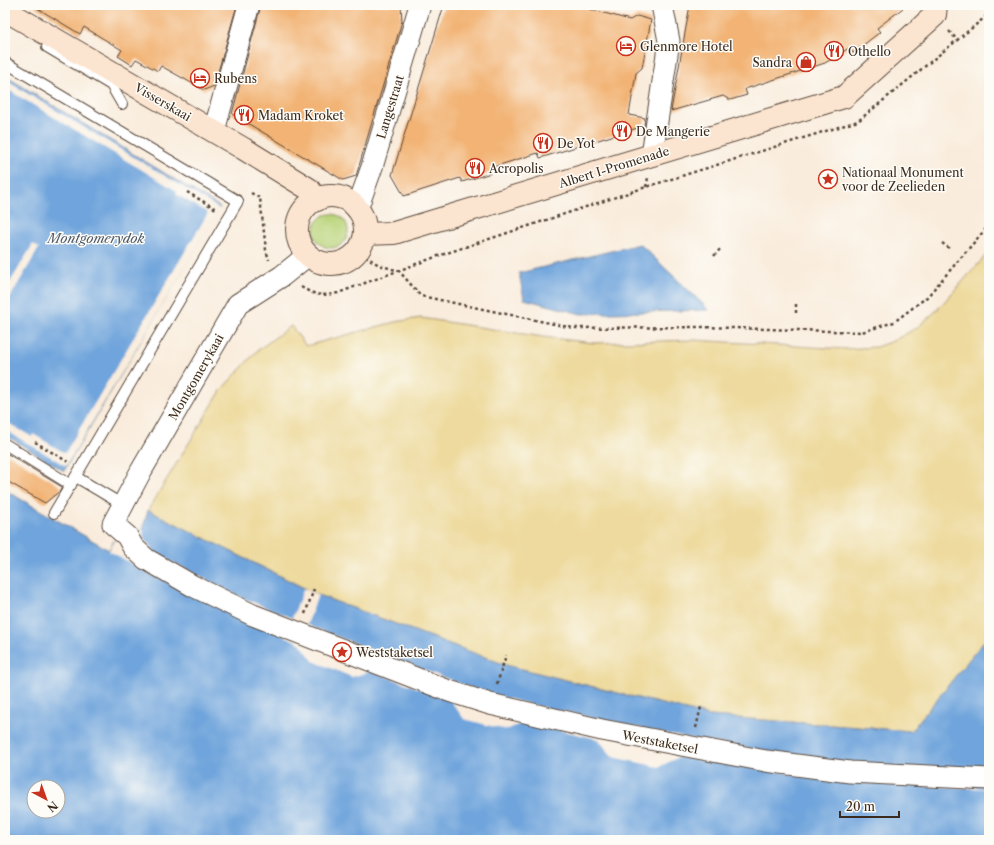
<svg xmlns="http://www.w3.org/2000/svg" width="994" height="845" font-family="'Libre Caslon Text',serif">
	<rect width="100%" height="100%" fill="#fdfcf7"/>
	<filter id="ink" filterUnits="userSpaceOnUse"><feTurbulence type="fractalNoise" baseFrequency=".025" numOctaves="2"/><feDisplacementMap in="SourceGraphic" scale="8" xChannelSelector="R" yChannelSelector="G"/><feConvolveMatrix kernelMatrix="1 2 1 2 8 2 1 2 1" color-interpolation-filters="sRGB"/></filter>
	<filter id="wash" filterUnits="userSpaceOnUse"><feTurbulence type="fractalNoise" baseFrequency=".012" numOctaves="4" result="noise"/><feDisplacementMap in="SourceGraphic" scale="16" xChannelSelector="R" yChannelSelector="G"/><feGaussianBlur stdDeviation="0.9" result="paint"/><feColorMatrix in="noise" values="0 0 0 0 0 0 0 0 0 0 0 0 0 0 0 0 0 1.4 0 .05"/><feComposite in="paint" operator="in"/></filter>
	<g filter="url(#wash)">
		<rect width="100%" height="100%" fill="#f9ecdc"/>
		<circle fill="#bad47a" stroke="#7a7f4c" cx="331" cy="231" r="17"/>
		<path fill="#eeda9e" stroke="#94825e" d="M989,252V635L911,731L710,716L506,665L318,595L148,510L222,389L258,350L291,326L306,346L395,322L421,318L543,337L594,343L693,340L845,349L876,347L893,341L918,327L936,311Z"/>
		<g fill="#6fa4dc" stroke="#55677d" fill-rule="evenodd">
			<path d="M5,76L220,207L64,471L5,435Z"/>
			<path d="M640,244L709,310L581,314L524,299L519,273Z"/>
			<path d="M5,490L109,550L122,525C130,529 134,532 143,528L148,510L318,595L506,665L710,716L911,731L989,635V840H5ZM34,787H58V811H34Z"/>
		</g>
		<g fill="#f9ecdc">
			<path d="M5,80L220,209L66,466L5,430V421L32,437L33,434L65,453L208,213L176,194L177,191L5,88Z"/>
			<path d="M33,244L39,248L5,306V291Z"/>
			<path d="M122,525L131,530L137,531L143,528L144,538L156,554L236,595L292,618L304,588L318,595L307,625L479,691L537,706L686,738L989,789L850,782L679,757L659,767L613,757L598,739L525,722L506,730L464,719L450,700L372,671L352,677L313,661L300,643L147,572L109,551Z"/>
		</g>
		<g id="blocks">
			<g fill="#f2b374">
				<path d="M32,5H237L214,86L204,90L161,66L158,71L136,59L132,65L118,56L122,50L84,27L80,34Z"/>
				<path d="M261,5H401L402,21L356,176L343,180L232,114Z"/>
				<path d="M444,5H575L630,20L637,16L651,20L642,68L636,73L629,115L645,118L644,126L540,158L538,153L490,168L491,173L462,182L460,178L404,196L392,175Z"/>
				<path d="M690,5H907L877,28L880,32L853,53L849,48L825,63L745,89L747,95L730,100L723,96L671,111Z"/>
				<path d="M8,454L62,487L60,491L45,503L5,480V459Z"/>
			</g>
		</g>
	</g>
	<g filter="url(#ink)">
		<use href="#blocks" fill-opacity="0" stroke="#58473a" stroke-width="1"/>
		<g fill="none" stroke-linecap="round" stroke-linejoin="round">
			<g stroke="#58473a" stroke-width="12">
				<g id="lane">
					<path d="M47,47L111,85L122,104"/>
					<path d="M6,63L238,201L54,513"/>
					<path d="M5,444L71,485"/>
					<path d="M76,477L123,505"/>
				</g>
			</g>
			<g stroke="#58473a" stroke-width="23">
				<g id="street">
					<path d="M214,131L249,5"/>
					<path d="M652,155L669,41L662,5"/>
					<path d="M357,209L372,167L420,5"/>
					<path d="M308,255L282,276L238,304L141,471L113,524L127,536L133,547L146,559L193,586L253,615L449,691L490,704L602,730L766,761L850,772L989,779"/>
				</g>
			</g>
			<g stroke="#58473a" stroke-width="24">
				<g id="secondary">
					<path d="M5,10L244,149L309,189L317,200"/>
					<circle cx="331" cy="230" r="34"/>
					<path d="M365,234L394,233L844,97L935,15L936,5"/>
				</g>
			</g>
			<g stroke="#58473a" stroke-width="2.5" stroke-dasharray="3 3" stroke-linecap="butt">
				<path d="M949,31L958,41"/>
				<path d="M646,187L648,178"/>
				<path d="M187,192L216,209"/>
				<path d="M251,193L260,198L266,250L269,260"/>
				<path d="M942,243L949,248"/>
				<path d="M365,256L379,265L399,271L421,296L573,328L702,327L862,332L894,322L927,297L989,225"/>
				<path d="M714,256L721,248"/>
				<path d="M301,287C316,296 322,296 338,293L438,256L646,187L858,121L989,14"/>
				<path d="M796,313V304"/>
				<path d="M35,442L68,462"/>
				<path d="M305,614L314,589"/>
				<path d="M497,684L506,655"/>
				<path d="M696,728L701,707"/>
			</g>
			<use href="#lane" stroke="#fff" stroke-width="10"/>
			<use href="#street" stroke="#fff" stroke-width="21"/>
			<use href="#secondary" stroke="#fce5d0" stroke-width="22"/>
		</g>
	</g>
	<defs>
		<g id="hotel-ring" transform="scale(1)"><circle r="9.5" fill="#fdfcf7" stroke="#c8321e" stroke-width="1.5"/><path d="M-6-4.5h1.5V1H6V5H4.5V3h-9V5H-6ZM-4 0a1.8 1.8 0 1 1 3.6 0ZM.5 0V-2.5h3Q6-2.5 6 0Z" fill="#c8321e"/></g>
		<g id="restaurant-ring" transform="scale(1)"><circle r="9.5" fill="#fdfcf7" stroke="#c8321e" stroke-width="1.5"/><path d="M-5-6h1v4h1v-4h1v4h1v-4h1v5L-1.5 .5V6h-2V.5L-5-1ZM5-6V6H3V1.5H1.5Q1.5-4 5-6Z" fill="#c8321e"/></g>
		<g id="shop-ring" transform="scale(1)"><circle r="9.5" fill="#fdfcf7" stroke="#c8321e" stroke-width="1.5"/><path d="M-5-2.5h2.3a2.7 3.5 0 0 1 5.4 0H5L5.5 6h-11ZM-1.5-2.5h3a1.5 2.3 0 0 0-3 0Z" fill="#c8321e"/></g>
		<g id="sight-ring" transform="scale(1)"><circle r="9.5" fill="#fdfcf7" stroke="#c8321e" stroke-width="1.5"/><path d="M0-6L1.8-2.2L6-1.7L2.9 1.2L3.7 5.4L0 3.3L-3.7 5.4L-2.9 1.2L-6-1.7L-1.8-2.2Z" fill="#c8321e"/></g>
	</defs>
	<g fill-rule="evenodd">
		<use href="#hotel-ring" x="626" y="46"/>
		<use href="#restaurant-ring" x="834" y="51"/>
		<use href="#shop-ring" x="806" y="62"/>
		<use href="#hotel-ring" x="200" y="78"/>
		<use href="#restaurant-ring" x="244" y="115"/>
		<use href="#restaurant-ring" x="622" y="131"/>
		<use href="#restaurant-ring" x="543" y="143"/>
		<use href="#restaurant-ring" x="475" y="168"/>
		<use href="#sight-ring" x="828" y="179"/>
		<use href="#sight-ring" x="342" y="652"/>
	</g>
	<g text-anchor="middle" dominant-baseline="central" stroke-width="3" stroke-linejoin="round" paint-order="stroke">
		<g font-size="12" fill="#3b2a1e" stroke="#fdfcf7" text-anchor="start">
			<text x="640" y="46">Glenmore Hotel</text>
			<text x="848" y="51">Othello</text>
			<text x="792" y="62" text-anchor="end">Sandra</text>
			<text x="214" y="78">Rubens</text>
			<text x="258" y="115">Madam Kroket</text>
			<text x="636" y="131">De Mangerie</text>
			<text x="557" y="143">De Yot</text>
			<text x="489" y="168">Acropolis</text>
			<text x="842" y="172">Nationaal Monument<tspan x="842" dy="14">voor de Zeelieden</tspan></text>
			<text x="356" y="652">Weststaketsel</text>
		</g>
		<g font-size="12" fill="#3b2a1e" stroke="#fdfcf7">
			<text transform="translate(163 102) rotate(30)">Visserskaai</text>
			<text transform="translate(390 107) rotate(-73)">Langestraat</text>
			<text transform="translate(614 167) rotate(-17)">Albert I-Promenade</text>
			<text transform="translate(196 377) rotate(-60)">Montgomerykaai</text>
			<text transform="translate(660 742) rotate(11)">Weststaketsel</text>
		</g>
		<g font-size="13" font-style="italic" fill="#505b6a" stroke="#fdfcf7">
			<text x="96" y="238">Montgomerydok</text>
		</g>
	</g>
	<rect width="994" height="845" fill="none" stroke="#fdfcf7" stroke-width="20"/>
	<g transform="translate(46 799) rotate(139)"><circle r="19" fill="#fdfcf7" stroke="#afa8a0"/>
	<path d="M0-3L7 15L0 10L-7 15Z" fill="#c8321e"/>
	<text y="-6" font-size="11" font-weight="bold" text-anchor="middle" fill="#3b2a1e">N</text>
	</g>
	<path d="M840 811v6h59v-6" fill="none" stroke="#3b2a1e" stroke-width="2"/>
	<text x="846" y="811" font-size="12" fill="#3b2a1e" stroke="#fdfcf7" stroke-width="3" paint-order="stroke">20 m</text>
</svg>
